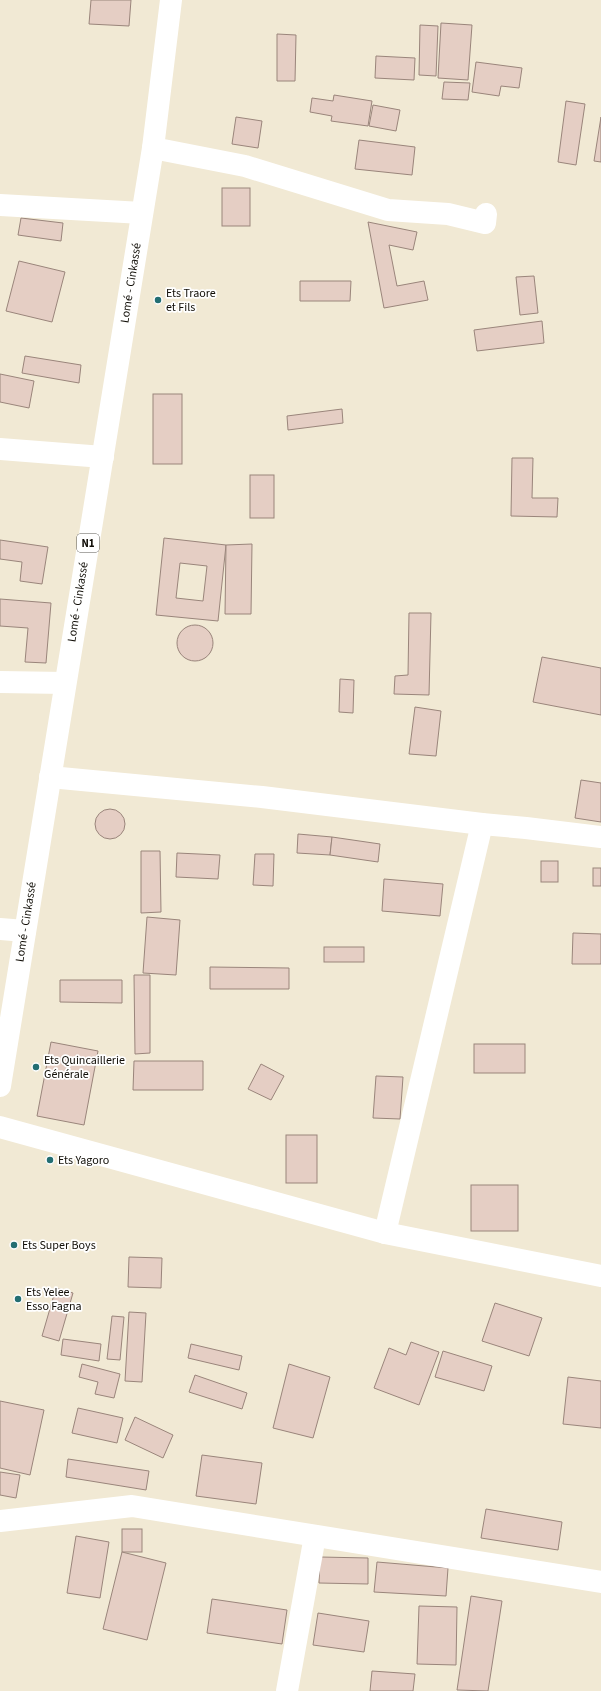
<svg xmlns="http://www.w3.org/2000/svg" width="601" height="1691" font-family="'Source Sans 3',sans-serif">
	<rect width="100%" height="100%" fill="#f1e9d4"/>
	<g fill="#e5cec4" stroke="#9a857b" fill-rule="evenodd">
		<path d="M91,0H131L129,26L89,24Z"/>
		<path d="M441,23L472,25L468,80L438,78Z"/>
		<path d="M420,25L438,26L436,76L419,75Z"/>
		<path d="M277,34L296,35L295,81H277Z"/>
		<path d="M376,56L415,58L414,80L375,78Z"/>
		<path d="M476,62L522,68L519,88L501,86L499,96L472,92Z"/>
		<path d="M444,82L470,83L468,100L442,99Z"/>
		<path d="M334,95L372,101L368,126L331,121L332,116L310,112L312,98L333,101Z"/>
		<path d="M566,101L585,104L576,165L558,162Z"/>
		<path d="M373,105L400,110L396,131L369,126Z"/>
		<path d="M236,117L262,121L258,148L232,144Z"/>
		<path d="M601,117V162L594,161Z"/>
		<path d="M359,140L415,147L412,175L355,169Z"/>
		<rect x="222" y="188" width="28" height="38"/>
		<path d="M21,218L63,223L61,241L18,235Z"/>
		<path d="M368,222L417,232L413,250L389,245L397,286L424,281L428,300L384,308Z"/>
		<path d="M19,261L65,272L52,322L6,311Z"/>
		<path d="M534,276L538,313L520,315L516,277Z"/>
		<path d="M300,281H351L350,301H300Z"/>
		<path d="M542,321L544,343L477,351L474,330Z"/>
		<path d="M25,356L81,365L79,383L22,373Z"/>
		<path d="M0,374L34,381L29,408L0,402Z"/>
		<rect x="153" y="394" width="29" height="70"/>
		<path d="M342,409L343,423L288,430L287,416Z"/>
		<path d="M512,458H533L532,498H558L557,517L511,516Z"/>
		<rect x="250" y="475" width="24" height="43"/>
		<path d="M164,538L226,545L218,621L156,615ZM180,563L207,566L203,601L176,598Z"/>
		<path d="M0,540L48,547L42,584L20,581L22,562L0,559Z"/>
		<path d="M252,544L251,614H225L226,545Z"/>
		<path d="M0,599L51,603L46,663L25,662L28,628L0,626Z"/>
		<path d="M409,613H431L429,695L394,694L395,676L408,675Z"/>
		<circle cx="195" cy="643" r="18"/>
		<path d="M542,657L601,668V715L533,702Z"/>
		<path d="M340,679L354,680L353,713L339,712Z"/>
		<path d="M415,707L441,711L436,756L409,754Z"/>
		<path d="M581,780L601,783V822L575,818Z"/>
		<circle cx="110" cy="824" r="15"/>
		<path d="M298,834L332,837L330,855L297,853Z"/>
		<path d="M332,837L380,844L378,862L330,855Z"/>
		<path d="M141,851H160L161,912L141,913Z"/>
		<path d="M177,853L220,855L218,879L176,877Z"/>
		<path d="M255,854H274L273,886L253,885Z"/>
		<rect x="541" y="861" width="17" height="21"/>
		<rect x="593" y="868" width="8" height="18"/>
		<path d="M384,879L443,884L440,916L382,911Z"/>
		<path d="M147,917L180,920L176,975L143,973Z"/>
		<path d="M573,933L601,934V964H572Z"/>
		<rect x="324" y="947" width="40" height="15"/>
		<path d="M210,967L289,968V989H210Z"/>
		<path d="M134,975H150V1053L135,1054Z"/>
		<path d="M60,980H122V1003L60,1002Z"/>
		<path d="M51,1042L98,1051L84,1125L37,1116Z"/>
		<rect x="474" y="1044" width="51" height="29"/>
		<path d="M134,1061H203V1090H133Z"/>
		<path d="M261,1064L284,1076L271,1100L248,1089Z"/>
		<path d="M376,1076L403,1077L400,1119L373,1118Z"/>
		<rect x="286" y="1135" width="31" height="48"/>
		<rect x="471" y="1185" width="47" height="46"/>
		<path d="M129,1257L162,1258L161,1288L128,1287Z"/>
		<path d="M56,1288L73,1293L59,1341L42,1336Z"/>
		<path d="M495,1303L542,1318L529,1356L482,1341Z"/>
		<path d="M129,1312L146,1313L142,1382L125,1381Z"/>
		<path d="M112,1316L124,1317L120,1360L107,1359Z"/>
		<path d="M63,1339L101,1344L99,1361L61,1355Z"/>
		<path d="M411,1342L439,1352L419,1405L374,1388L389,1348L406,1355Z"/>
		<path d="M191,1344L242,1356L239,1370L188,1358Z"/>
		<path d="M443,1351L492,1366L484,1391L435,1377Z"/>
		<path d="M82,1364L120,1374L114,1398L95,1394L98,1382L79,1377Z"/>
		<path d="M289,1364L330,1377L313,1438L273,1428Z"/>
		<path d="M195,1375L247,1393L242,1409L189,1392Z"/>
		<path d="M568,1377L601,1381V1428L563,1424Z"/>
		<path d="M0,1401L44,1410L30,1475L0,1468Z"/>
		<path d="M78,1408L123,1418L117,1443L72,1433Z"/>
		<path d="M135,1417L173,1435L163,1458L125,1440Z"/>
		<path d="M202,1455L262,1463L256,1504L196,1496Z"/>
		<path d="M68,1459L149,1471L146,1490L66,1477Z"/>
		<path d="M0,1472L20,1475L16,1498L0,1495Z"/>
		<path d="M486,1509L562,1522L558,1550L481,1538Z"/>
		<rect x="122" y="1529" width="20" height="23"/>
		<path d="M76,1536L109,1542L100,1598L67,1593Z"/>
		<path d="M122,1552L166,1563L147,1640L103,1629Z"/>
		<path d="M320,1557L368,1558V1584L319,1583Z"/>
		<path d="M377,1562L448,1568L446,1596L374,1592Z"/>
		<path d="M471,1596L502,1601L488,1691L457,1690Z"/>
		<path d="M212,1599L287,1610L282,1644L207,1633Z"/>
		<path d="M419,1606L457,1607L456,1665L417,1664Z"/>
		<path d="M318,1613L369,1621L364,1652L313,1645Z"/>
		<path d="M372,1671L415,1674L413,1691H370Z"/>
	</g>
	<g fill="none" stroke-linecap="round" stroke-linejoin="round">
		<g stroke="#fff" stroke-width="22">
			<path d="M153,148L245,166L388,210L448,214L485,223L486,214"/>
			<path d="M0,205L142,213"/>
			<path d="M0,449L103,457"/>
			<path d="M0,682L65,683"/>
			<path d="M50,777L262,797L482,824L526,828L601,837"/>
			<path d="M0,929L25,931"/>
			<path d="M0,1127L385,1233L601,1276"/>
			<path d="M385,1233L482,824"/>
			<path d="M0,1521L132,1506L601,1582"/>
			<path d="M287,1691L315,1536"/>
		</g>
		<path stroke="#fff" stroke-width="22" d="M0,1086L153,148L171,0"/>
	</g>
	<g fill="#236e72" stroke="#fff" stroke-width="1.5">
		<circle cx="158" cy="300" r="4"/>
		<circle cx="36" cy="1067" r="4"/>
		<circle cx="50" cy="1160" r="4"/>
		<circle cx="14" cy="1245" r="4"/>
		<circle cx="18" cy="1299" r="4"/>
	</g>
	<g text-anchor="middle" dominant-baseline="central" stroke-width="3.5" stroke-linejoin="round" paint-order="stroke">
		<rect fill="#fff" stroke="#585651" stroke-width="1" x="77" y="534" width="22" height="18" rx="3"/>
		<g font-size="11" font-weight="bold" fill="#110e07">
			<text x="88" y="543">N1</text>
		</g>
		<g font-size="12" fill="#110e07" stroke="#fff">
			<text transform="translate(131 283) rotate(-81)">Lomé - Cinkassé</text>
			<text transform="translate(78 602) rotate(-81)">Lomé - Cinkassé</text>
			<text transform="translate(26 922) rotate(-81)">Lomé - Cinkassé</text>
		</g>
		<g font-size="12" fill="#110e07" stroke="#fff" text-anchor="start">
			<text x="166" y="293">Ets Traore<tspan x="166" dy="14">et Fils</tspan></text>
			<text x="44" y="1060">Ets Quincaillerie<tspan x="44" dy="14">Générale</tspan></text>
			<text x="58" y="1160">Ets Yagoro</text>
			<text x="22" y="1245">Ets Super Boys</text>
			<text x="26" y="1292">Ets Yelee<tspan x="26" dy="14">Esso Fagna</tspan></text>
		</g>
	</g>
</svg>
